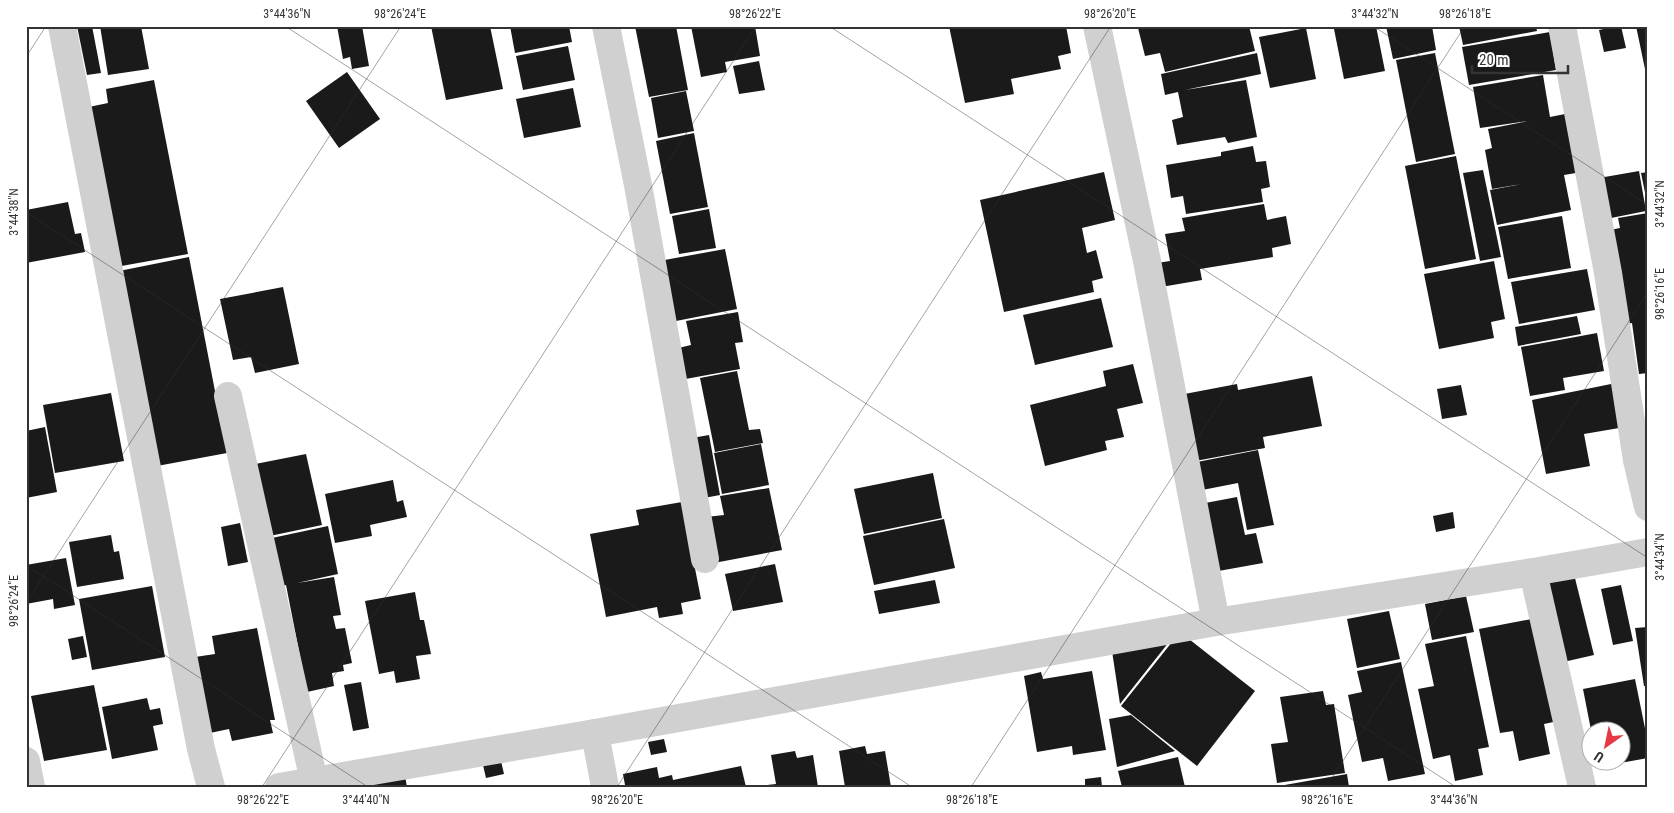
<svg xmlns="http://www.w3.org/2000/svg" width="1674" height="813" font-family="'Roboto Condensed',sans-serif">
	<rect width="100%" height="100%" fill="#fff"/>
	<g fill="#1a1a1a">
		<path d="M77,26H92L101,73L87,75Z"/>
		<path d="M100,26H141L149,69L108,75Z"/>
		<path d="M337,26H362L369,66L352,69L350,57L343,59Z"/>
		<path d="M431,26H490L503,89L446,100Z"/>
		<path d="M510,26H569L572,42L515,53Z"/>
		<path d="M635,26H676L688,90L649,97Z"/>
		<path d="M691,26H755L760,56L725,62L727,72L701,77Z"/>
		<path d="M949,26H1052L1053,28L1066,26L1071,53L1058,56L1061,69L1011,79L1014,94L965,103Z"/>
		<path d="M1145,26H1249L1255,51L1165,72L1160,53L1145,56L1138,28Z"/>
		<path d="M1352,26H1376L1385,71L1344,79L1334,29Z"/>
		<path d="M1386,26H1432L1436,50L1393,59Z"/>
		<path d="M1459,26H1536L1537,31L1463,45Z"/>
		<path d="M1617,26H1621L1626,48L1604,52L1599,30Z"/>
		<path d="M1636,26H1648V69H1645Z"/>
		<path d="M1306,28L1316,79L1270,88L1259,37Z"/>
		<path d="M1550,32L1556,70L1469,85L1462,47Z"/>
		<path d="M568,46L575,80L523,90L516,56Z"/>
		<path d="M1257,53L1261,74L1185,90L1246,80L1257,137L1228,143L1225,137L1177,145L1172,120L1183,117L1178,92L1165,95L1161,74Z"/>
		<path d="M1435,53L1455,154L1416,162L1396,60Z"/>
		<path d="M759,61L765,90L739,94L733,66Z"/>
		<path d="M347,72L380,119L339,148L306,101Z"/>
		<path d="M1543,75L1550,117L1565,114L1576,173L1564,175L1571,210L1497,225L1490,190L1522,184L1492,189L1485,150L1492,148L1488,129L1528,121L1480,128L1473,87Z"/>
		<path d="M154,80L188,254L116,267L84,108L108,103L106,89Z"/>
		<path d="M573,88L581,127L524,138L516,99Z"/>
		<path d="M686,91L694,131L658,138L651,98Z"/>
		<path d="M694,133L708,207L670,214L656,141Z"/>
		<path d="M1253,146L1256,162L1266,161L1270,187L1261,189L1263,202L1186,214L1183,196L1171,198L1166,165L1221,156V152Z"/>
		<path d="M1456,156L1476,259L1425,269L1405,166Z"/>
		<path d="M1483,170L1501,257L1480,261L1463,173Z"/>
		<path d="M1639,171L1646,211L1606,219L1599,178Z"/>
		<path d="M1104,172L1115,220L1082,228L1087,253L1096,250L1103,278L1092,281L1094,292L1004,312L980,200Z"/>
		<path d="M1648,172V202H1647L1641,173Z"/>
		<path d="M68,202L75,234L81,233L85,252L26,263V210Z"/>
		<path d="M1264,204L1267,220L1286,216L1291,244L1272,248L1273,257L1200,269L1202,280L1161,287L1157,263L1170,261L1165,234L1185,231L1182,218Z"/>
		<path d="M709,209L716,248L679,254L672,216Z"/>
		<path d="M1648,213V373L1639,374L1632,323L1627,324L1610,230L1620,228L1618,218Z"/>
		<path d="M1562,216L1571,268L1508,279L1498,227Z"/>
		<path d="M725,249L737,309L671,322L659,261Z"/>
		<path d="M189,257L227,453L157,466L119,271Z"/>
		<path d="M1494,261L1505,319L1491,322L1494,338L1439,349L1424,274Z"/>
		<path d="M1587,269L1595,310L1519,324L1511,282Z"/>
		<path d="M283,287L299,364L255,373L251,357L233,360L220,299Z"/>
		<path d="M1101,298L1113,347L1035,365L1023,315Z"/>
		<path d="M738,312L743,342L735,343L740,369L680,380L674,349L691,345L686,321Z"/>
		<path d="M1577,316L1581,334L1518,346L1515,327Z"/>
		<path d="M1597,333L1604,371L1563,378L1565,390L1530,396L1521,347Z"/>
		<path d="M1133,364L1143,403L1117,409L1124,437L1105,441L1107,450L1045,466L1030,405L1106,386L1103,371Z"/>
		<path d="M737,371L749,430L760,429L763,443L715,452L700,378Z"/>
		<path d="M1312,376L1322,426L1263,437L1265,448L1190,462L1174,396L1237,384L1238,390Z"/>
		<path d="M1616,383L1625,427L1584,434L1590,466L1546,474L1532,400Z"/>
		<path d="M1461,385L1467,415L1442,419L1437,389Z"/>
		<path d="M111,393L124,461L55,473L43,405Z"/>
		<path d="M45,427L57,492L26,498V431Z"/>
		<path d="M709,435L720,495L704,498L692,438Z"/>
		<path d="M761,444L769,485L722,494L714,453Z"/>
		<path d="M1258,450L1274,525L1247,530L1238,483L1197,491L1192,463Z"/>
		<path d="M306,454L322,525L265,537L250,465Z"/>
		<path d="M933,473L942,518L864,534L854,489Z"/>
		<path d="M393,480L397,502L403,500L407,517L370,525L372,536L335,543L325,494Z"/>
		<path d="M769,488L782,550L714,563L706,517L724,515L720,496Z"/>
		<path d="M1237,497L1245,535L1256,533L1263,563L1213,572L1200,504Z"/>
		<path d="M682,502L701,599L681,603L683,614L659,618L657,607L606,617L590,534L639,525L636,510Z"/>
		<path d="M1453,512L1455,528L1436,532L1433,516Z"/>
		<path d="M944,519L955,568L874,585L863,536Z"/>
		<path d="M240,523L248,562L228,566L221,527Z"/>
		<path d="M328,526L338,574L297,583L334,577L341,615L333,616L336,629L345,628L352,663L343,665L344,671L332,673L334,686L307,692L286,585L282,586L272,538Z"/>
		<path d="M111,535L114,552L119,551L124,579L77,587L69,542Z"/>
		<path d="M66,558L75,605L54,609L53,599L26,604V565Z"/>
		<path d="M775,564L783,602L733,611L725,574Z"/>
		<path d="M1573,570L1594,655L1559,663L1538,579Z"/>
		<path d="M935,580L940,603L879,614L874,591Z"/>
		<path d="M1621,585L1633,641L1613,645L1601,589Z"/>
		<path d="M152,586L165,657L92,670L79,599Z"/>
		<path d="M415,592L420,620H424L431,654L416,656L420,679L396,683L394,671L379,674L365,601Z"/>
		<path d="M1466,596L1474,632L1432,640L1425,604Z"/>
		<path d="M1389,611L1400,659L1357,668L1347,619Z"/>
		<path d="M1542,617L1563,720L1544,724L1550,754L1519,761L1513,731L1500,733L1479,629Z"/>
		<path d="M1648,627V686H1644L1635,628Z"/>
		<path d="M257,628L275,720H270L273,733L232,741L229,729L210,733L195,657L215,654L212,636Z"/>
		<path d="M1180,632L1255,691L1197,766L1121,706Z"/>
		<path d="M83,636L87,657L72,660L68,639Z"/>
		<path d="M1466,636L1489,747L1478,749L1483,775L1455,781L1450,755L1433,759L1418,689L1434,686L1425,644Z"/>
		<path d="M1169,642L1120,704L1112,651Z"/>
		<path d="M1401,662L1425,774L1388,781L1383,758L1362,762L1348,695L1362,692L1357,671Z"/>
		<path d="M1092,671L1106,750L1073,755L1072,746L1037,752L1024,676L1041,672L1043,679Z"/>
		<path d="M1635,679L1648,743V758L1598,767L1597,760H1622V730H1591L1583,689Z"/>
		<path d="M361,682L369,728L353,731L344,685Z"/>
		<path d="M94,685L107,750L44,761L31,696Z"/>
		<path d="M1323,691L1326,705L1334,704L1345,773L1277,783L1271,744L1288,742L1280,697Z"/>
		<path d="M147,698L150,710L160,708L163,724L153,726L158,750L112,759L102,707Z"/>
		<path d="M1131,715L1175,751L1117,767L1109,719Z"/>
		<path d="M664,739L667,752L651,755L648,742Z"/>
		<path d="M865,746L867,754L885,751L891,787H845L839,751Z"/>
		<path d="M795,751L797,758L813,755L818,787H767V785L776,784L771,755Z"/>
		<path d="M1178,757L1185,787H1122L1118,771Z"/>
		<path d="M501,761L504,774L486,778L483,765Z"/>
		<path d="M741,766L746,787H621L625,785L623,774L657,767L659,778L672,775L673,780Z"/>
		<path d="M1347,774L1349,787H1279V786Z"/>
		<path d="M405,776L407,787H370L369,783Z"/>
		<path d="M1101,777L1102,787H1085V779Z"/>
	</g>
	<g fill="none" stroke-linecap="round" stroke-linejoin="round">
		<g stroke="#d0d0d0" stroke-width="28">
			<path d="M62,26L201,749L211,787"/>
			<path d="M606,26L638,185L705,559"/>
			<path d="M1097,26L1147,261L1216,622"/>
			<path d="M1562,26L1608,273L1637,460L1648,507"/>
			<path d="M228,396L314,781"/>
			<path d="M1533,572L1582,787"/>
			<path d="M595,733L605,787"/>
			<path d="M26,761L31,787"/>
			<path d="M279,787L595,733L1216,622L1533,572L1648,552"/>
		</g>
	</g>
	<path fill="none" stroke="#333" stroke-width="1" stroke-opacity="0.45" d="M285,26L1456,787M829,26L1648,558M1373,26L1648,205M26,57L46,26M26,212L912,787M26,565L368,787M26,603L401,26M262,787L756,26M617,787L1111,26M971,787L1465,26M1326,787L1648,292"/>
	<rect width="1674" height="813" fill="none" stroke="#ffffff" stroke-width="55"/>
	<g transform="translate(1606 746) rotate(213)"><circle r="24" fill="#ffffff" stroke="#adadad"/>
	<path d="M0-4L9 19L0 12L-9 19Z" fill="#e63946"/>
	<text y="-8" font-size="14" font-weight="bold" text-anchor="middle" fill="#333333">U</text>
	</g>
	<path d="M1472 65v8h96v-8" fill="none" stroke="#333333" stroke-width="2.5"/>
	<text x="1479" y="65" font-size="15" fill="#333333" stroke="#ffffff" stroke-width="4" paint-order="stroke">20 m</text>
	<rect x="28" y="28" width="1618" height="758" fill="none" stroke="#333" stroke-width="2"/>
	<g font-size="12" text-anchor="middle" fill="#333">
		<text x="287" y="18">3°44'36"N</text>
		<text x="400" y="18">98°26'24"E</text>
		<text x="755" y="18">98°26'22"E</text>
		<text x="1110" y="18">98°26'20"E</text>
		<text x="1375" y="18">3°44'32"N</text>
		<text x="1465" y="18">98°26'18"E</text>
		<text transform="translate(1660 204) rotate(-90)" y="4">3°44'32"N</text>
		<text transform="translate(14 212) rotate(-90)" y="4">3°44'38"N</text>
		<text transform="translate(1660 294) rotate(-90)" y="4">98°26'16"E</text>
		<text transform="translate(1660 557) rotate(-90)" y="4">3°44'34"N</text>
		<text transform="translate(14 601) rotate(-90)" y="4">98°26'24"E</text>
		<text x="263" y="804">98°26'22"E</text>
		<text x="366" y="804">3°44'40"N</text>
		<text x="617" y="804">98°26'20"E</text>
		<text x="972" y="804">98°26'18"E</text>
		<text x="1327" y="804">98°26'16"E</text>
		<text x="1454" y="804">3°44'36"N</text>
	</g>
</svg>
